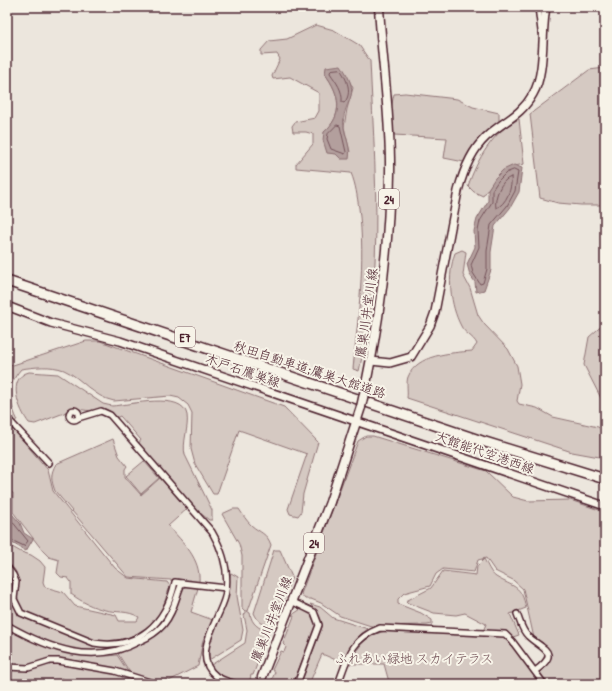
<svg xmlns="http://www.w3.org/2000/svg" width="612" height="691" font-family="'Patrick Hand','Klee One',sans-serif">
	<rect width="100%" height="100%" fill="#ece6dd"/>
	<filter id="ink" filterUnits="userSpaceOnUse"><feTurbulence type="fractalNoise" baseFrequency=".025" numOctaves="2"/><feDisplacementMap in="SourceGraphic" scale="8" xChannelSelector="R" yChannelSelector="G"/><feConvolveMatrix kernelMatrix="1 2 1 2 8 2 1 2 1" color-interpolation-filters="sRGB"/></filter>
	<g filter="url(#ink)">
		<g fill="#d5c9c2" stroke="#907476" fill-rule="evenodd">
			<path d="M316,25L334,30L359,45L370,61C373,128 378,195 375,262C373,299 367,335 359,371L353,369C358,316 366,262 359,208C357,196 356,185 351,173L296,168V164L313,144V134L306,132H293L292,126L295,122L315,118L319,111V93L290,77L273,79L272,76L280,59L277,54L261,55V50L269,41L287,39ZM325,74L349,80L353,88L347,109L344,127L350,152L341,159L336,154L324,132C344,115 340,94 325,74Z"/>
			<path d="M605,68V205H581L558,203L540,198L530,114L589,70Z"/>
			<path d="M405,93L457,99L473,107L499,113V122L485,136L464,162L444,158L447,138L394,135L391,108L394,94Z"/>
			<path d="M519,119L524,164C504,167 494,180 483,196L474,192L468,186C477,160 493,131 519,119Z"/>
			<path d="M462,250L466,252L463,275L470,288L478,315L484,324L508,349L517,366L520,384L517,401L519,404L537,408L553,417L598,427L605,432V458L572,452L407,398C408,392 406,382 408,377C417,354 451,353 472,351L477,344C473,336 464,333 461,326C450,305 447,275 455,253Z"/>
			<path d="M605,323V406L584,365L589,337Z"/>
			<path d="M86,341H100L284,407L318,442L303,494L301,512L298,516L290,514L288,509L307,454L239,430L217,494H213L195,464L191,449L192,413L188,405L179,398L170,396L114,401C93,397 82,378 64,370C51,365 34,367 21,369C6,387 8,398 17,419L15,422L7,414V367Z"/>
			<path d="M29,372L58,374L103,404L112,406C129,405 183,391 187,415C189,428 182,442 185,455L212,510V520H209L199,512L138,444L141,440L120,416L116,418C103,401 100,413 84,410C80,410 78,408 74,407L64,413L35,424L29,423C19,410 6,378 29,372Z"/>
			<path d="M7,422L48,470L53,491L115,568L128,578L167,582L170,586C166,597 163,610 156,620C151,627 144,630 136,634C107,648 91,639 63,629C49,624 32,620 22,609C10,595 28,575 7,563V544L21,552L31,555L40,561L45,567L43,582L45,587L63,592L75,606L116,615L119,621H137L139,617C127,610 117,613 105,610C92,607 82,602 71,594V582L68,578L61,577L57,573L59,560L49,557L43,551L13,512V493L7,492Z"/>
			<path d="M366,436H373L486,471L513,497L528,501L570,500L605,512V684H547L540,672L547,663L550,651L542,642L534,638L523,589L513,580L495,571L486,558L478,560L474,572L443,569L436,574L430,586L404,593L398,599V604L421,613L432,620V624L427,625L371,626L340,616L321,603L311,599H305L301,594L358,441Z"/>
			<path d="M113,439L119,456L127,466L125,469V477L141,495L160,478L187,509L168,526C183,542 201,559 199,582L128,577L55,491C51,480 50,474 56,464Z"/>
			<path d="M144,461L159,478L141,494L126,476Z"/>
			<path d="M233,509H239C243,515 246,520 251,525C260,533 267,533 271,545L248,611H245L242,608V556L239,544L222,514Z"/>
			<path d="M274,550H280L292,577L274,624C264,627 258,622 254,613Z"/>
			<path d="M484,559C487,564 491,574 496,577C514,588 521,584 526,608L510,614L519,635L513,637L510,642L540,684H413L389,682L384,664H350C359,645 364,637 385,631L481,636L486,624L465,613L456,615L434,613L408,603L406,601L431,588L443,571L476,575L477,566Z"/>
			<path d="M7,570C20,588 3,599 24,618L98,646L115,647L117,649L114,651C102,651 88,653 76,651C52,646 28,635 7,622Z"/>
			<path d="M231,573L238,577L237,596L243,630L241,640L209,660V646L226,603L230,575Z"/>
			<path d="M182,586L198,588L191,612L213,620L203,640L198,666L167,682H153L131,674L118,654C162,634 167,631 182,586Z"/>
			<path d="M310,604L320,607L333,618L368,629C354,638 349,647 343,663L322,654L309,684H300L322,627C322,617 317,611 310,604Z"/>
			<path d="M301,609L311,615L316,626L293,684H270L275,672L272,670L281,651L284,652L286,647L283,644L294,616L292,615Z"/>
			<path d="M247,611L250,613C252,625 258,627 269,633L253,675H251L250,679L262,684C244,684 222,682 211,665L245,643L247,630L244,615Z"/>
			<path d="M7,627C38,648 80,660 117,655L129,673L115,669L52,658L25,666L7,665Z"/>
			<path d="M56,663L114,673L148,684H77L61,678L59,684H7V669H32Z"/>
		</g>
		<g fill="#b39f9d" stroke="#896c6f">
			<path d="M341,65C365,100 340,99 344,128C346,139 351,148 349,159H341L336,154L327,153L323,140L324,132C344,115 340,94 325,74L326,67Z"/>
			<path d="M514,165L522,168L519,192L510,208L495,226L491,252V270L484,290L476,292L475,282L470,275L467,264L475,247L474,231L477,219L488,201V189L495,178L503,170Z"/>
			<path d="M7,493L11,495V513L20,523L24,533L33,539L26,551L7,540Z"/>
		</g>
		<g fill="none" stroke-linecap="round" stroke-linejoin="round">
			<g stroke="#745259" stroke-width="1">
				<path d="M340,69C347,79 353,93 344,103L342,102C343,90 336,82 330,73L331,70Z"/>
				<path d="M337,125L340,126L346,152L345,154L331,149L327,139L328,134Z"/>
				<path d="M514,170L518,172L515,191L507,206L491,225L487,251V269L483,283L480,284L473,273L471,265L479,247L478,231L480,221L492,202V190L498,181L506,173Z"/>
				<path d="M511,177C513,187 506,205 496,208C494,199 500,180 511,177Z"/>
				<path d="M7,515L28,541L24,546L7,538"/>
			</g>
			<g stroke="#4a1f2b" stroke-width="8">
				<g id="street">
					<path d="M538,7L541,31"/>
					<circle cx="74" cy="415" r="5"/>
					<path d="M7,418L49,463"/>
					<path d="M78,418L101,411L110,415L212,532C223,551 230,574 225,597C219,620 190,656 216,676C222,680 230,682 236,684"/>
					<path d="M7,567L13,575L16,582L14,599L21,613L94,643C138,650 166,624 175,582L182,583"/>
					<path d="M291,601L314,612L319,625L297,684"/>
					<path d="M517,614C520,621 522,631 528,636C543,650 561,652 535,671"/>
					<path d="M7,625C49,649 94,666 140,641C149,637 156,633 163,625C173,614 176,597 182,583L226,588"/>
					<path d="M7,667L28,668L50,661H58L115,671L156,684"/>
					<path d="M338,684C348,657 351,639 380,628L505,634L512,641L544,684"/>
				</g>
			</g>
			<g stroke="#4a1f2b" stroke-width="10">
				<g id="secondary">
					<path d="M7,306L51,323L120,341L605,506"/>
					<path d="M371,361L390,363L411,357L430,326L435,312L458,191C463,172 472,150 486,137C504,120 520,117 533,94C546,72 541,33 546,7"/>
				</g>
			</g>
			<g stroke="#4a1f2b" stroke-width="11">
				<g id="primary">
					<path d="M365,389C380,318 389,246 390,173C391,118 382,62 379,7"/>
					<path d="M262,677L330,502L361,407"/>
				</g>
			</g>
			<g stroke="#4a1f2b" stroke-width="12">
				<path id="highway" d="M7,281L482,441L605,479"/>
			</g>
			<use href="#street" stroke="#f7f3e8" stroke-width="5"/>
			<use href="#secondary" stroke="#f7f3e8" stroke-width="7"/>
			<use href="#primary" stroke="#f7f3e8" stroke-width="8"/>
			<use href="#highway" stroke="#f7f3e8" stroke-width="9"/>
			<g stroke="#4a1f2b" stroke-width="11" stroke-linecap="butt">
				<path id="primary-bridge" d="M361,407L365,389"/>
			</g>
			<use href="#primary-bridge" stroke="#f7f3e8" stroke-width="8"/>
		</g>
	</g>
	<g text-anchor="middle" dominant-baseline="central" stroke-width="4" stroke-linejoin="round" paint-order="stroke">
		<g fill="#f7f3e8" stroke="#7e5f64" stroke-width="1">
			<rect x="379" y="189" width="20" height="20" rx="3"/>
			<rect x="175" y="327" width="20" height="20" rx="3"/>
			<rect x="304" y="533" width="20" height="20" rx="3"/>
		</g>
		<g font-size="12" font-weight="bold" fill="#4a1f2b">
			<text x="389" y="199">24</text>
			<text x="185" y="337">E7</text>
			<text x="314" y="543">24</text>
		</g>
		<g font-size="13" fill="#4a1f2b" stroke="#f7f3e8">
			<text transform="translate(366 313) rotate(-82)">鷹巣川井堂川線</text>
			<text transform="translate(310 369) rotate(18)">秋田自動車道;鷹巣大館道路</text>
			<text transform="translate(243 370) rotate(19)">木戸石鷹巣線</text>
			<text transform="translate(485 452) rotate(19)">大館能代空港西線</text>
			<text transform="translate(271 619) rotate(-69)">鷹巣川井堂川線</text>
		</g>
		<g font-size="13" fill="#6d4a51" stroke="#f7f3e8">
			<text x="414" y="658">ふれあい緑地 スカイテラス</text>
		</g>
	</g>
	<rect width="612" height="691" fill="none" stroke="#f7f3e8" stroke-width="24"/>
	<rect x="12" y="12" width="588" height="667" fill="none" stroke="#4a1f2b" stroke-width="1.5" filter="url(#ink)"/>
</svg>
